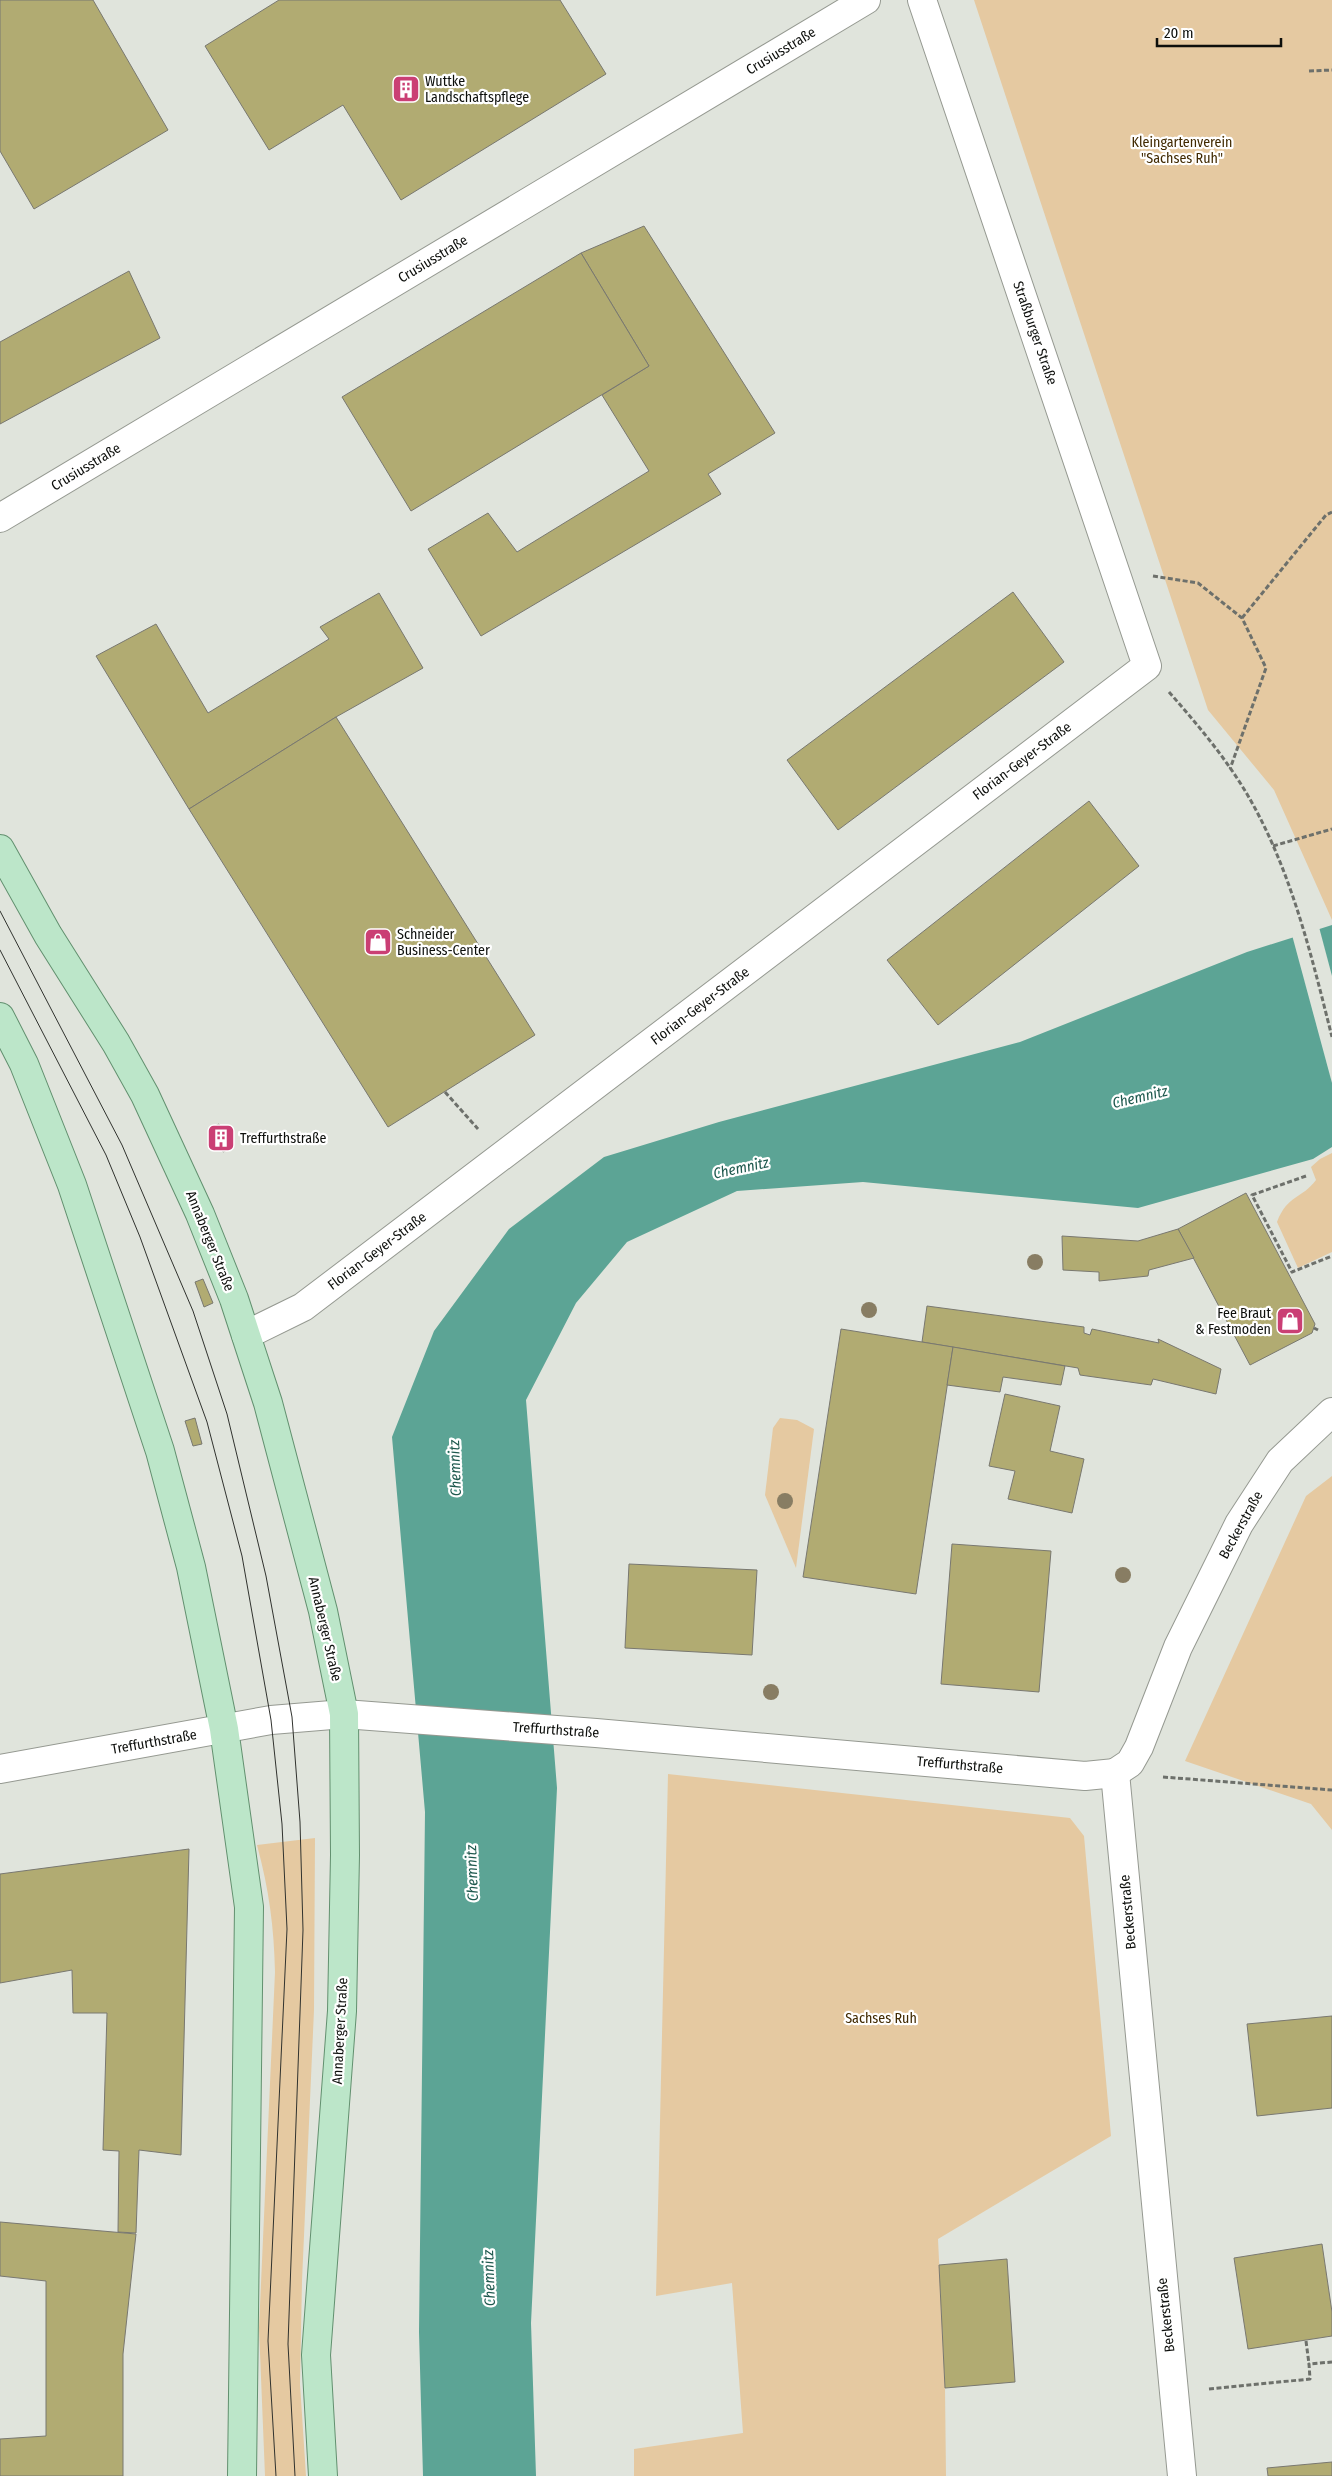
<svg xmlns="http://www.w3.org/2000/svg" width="1332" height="2476" font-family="'Fira Sans Condensed',sans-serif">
	<rect width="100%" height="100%" fill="#e0e4dc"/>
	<g fill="#e5c9a1">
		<path d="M974,0H1332V920L1274,790L1208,710Z"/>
		<path d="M1332,1153V1252L1298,1268L1277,1222C1288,1194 1302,1199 1316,1180L1311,1167L1320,1159Z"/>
		<path d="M780,1418L797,1420L814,1429L796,1568L765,1495L773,1428Z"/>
		<path d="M1332,1476V1830L1311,1804L1185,1761L1306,1496Z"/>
		<path d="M668,1774L1070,1818L1084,1836L1111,2136L938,2239L945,2388L946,2476H634V2449L743,2433L732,2283L656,2296Z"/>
		<path d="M315,1838L314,2010L302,2281L300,2384L306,2476H265L259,2328L275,1972C274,1926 269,1890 257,1845Z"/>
	</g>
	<path fill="#5ca495" d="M1332,925V1147L1313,1159L1138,1208L863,1182L737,1191L627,1242L576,1303L526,1400L557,1788L531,2323L536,2476H423L419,2332L425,1812L392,1437L434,1331L509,1229L604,1157L719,1122L1020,1042L1247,952Z"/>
	<path fill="#e0e4dc" d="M1319,927L1332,976V1083L1292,935Z"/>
	<g fill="#b1ab72" stroke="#797870">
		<path d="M0,0H93L168,130L34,209L0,151Z"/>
		<path d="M279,0H560L606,74L401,200L343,105L269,150L205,46Z"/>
		<path d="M644,226L775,433L708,474L721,494L481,636L428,549L488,513L517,552L649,471L602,395L649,366L581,253Z"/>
		<path d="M581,253L649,366L411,511L342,397Z"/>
		<path d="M129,271L160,338L0,424V342Z"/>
		<path d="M1013,592L1064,662L838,830L787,760Z"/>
		<path d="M379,593L423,668L336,717L189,809L96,656L156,624L208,713L329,639L320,627Z"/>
		<path d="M336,717L535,1035L388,1127L189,809Z"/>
		<path d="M1089,801L1139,866L938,1025L887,960Z"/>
		<path d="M219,1124L231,1148L223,1152L211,1128Z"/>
		<path d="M1246,1193L1315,1324L1312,1333L1250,1365L1178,1229Z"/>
		<path d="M1178,1229L1194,1258L1149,1270L1148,1276L1099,1281V1272L1063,1270L1062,1236L1138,1241Z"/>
		<path d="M203,1279L213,1303L204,1307L195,1282Z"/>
		<path d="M927,1306L1084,1327V1333L1090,1335L1092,1329L1159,1343L1158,1339L1221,1369L1216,1394L1153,1379L1151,1385L1080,1375L1078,1368L922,1342Z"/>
		<path d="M841,1329L953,1347L916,1594L803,1577Z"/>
		<path d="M953,1347L1065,1366L1061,1385L1003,1377L1000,1392L947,1385Z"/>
		<path d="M1005,1394L1060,1406L1050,1451L1084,1459L1072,1513L1008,1499L1015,1471L989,1466Z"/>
		<path d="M195,1418L202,1444L193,1446L185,1421Z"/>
		<path d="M952,1544L1051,1551L1039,1692L941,1684Z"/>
		<path d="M629,1564L757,1570L752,1655L625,1648Z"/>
		<path d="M189,1849L181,2155L139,2150L136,2233L118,2232L119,2151L103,2150L107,2013H73L72,1970L0,1983V1874Z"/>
		<path d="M1332,2016V2108L1257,2116L1247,2024Z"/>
		<path d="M0,2222L136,2234L123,2354V2476H0V2439L46,2436V2281L0,2276Z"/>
		<path d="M1322,2244L1332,2312V2336L1248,2349L1234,2258Z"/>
		<path d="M1007,2259L1015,2382L945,2388L939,2265Z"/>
		<path d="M1332,2462V2476H1268L1267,2468Z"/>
	</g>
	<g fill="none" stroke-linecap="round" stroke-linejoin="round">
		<g stroke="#959991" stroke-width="30">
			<g id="minor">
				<path d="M0,518L866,0"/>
				<path d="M246,1335L303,1307L1147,666L922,0"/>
				<path d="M0,1769L271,1720L344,1714L596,1733L1085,1776L1115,1773"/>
				<path d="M1115,1773L1182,2476"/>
				<path d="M1115,1773L1130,1763L1139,1747L1178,1647L1239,1524L1280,1461L1332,1412"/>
			</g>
		</g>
		<g stroke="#62906f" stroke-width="30">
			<g id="major">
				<path d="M0,849L48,935L116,1043L145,1095L200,1214L234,1299L268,1403L323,1611L344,1714L345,1855L342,2011L316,2355L323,2476"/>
				<path d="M0,1017L24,1064L72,1185L160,1451L191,1567L224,1729L249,1907L242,2476"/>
			</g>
		</g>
		<g stroke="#6d706b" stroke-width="3" stroke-dasharray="5 2.5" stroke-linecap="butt">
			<path d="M1309,71L1332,70"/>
			<path d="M1153,576L1198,583L1242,618L1266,668L1230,769"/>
			<path d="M1242,618L1326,515L1332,512"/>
			<path d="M1169,692C1197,724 1225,757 1247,794C1291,869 1311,954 1332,1037"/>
			<path d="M1273,846L1332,829"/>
			<path d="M445,1092L478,1129"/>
			<path d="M1306,1176L1252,1195L1292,1272L1332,1256"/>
			<path d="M1314,1328L1318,1330"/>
			<path d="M1163,1777L1332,1790"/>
			<path d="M1306,2341L1309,2364"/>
			<path d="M1209,2389L1310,2379L1309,2364L1332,2362"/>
		</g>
		<use href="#minor" stroke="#fff" stroke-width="28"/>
		<use href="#major" stroke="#bce6c9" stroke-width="28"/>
		<g stroke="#30322e" stroke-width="1">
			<path d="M0,911L122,1145L193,1311L227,1414L266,1576L292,1717L300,1822L303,1930L288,2344L295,2476"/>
			<path d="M0,950L106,1155L140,1237L207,1422L242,1556L271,1720L282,1824L287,1929L268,2341L276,2476"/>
		</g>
	</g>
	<g fill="#887d63">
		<circle cx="1035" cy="1262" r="8"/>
		<circle cx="869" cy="1310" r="8"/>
		<circle cx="785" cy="1501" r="8"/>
		<circle cx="1123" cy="1575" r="8"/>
		<circle cx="771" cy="1692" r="8"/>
	</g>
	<defs>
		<g id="building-square" transform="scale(1.4375)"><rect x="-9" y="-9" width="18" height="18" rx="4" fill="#ca3f74" stroke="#fff"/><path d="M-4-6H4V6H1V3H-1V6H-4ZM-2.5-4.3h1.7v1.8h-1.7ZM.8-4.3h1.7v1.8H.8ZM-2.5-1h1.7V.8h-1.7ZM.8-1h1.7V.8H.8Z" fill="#fff"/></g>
		<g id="shop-square" transform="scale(1.4375)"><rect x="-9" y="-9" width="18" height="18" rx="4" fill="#ca3f74" stroke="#fff"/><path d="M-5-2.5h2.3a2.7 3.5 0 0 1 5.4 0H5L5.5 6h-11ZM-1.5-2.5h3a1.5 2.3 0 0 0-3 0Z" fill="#fff"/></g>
	</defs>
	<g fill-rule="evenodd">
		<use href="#building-square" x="406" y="89"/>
		<use href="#shop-square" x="378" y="942"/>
		<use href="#building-square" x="221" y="1138"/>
		<use href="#shop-square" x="1290" y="1321"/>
	</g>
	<g text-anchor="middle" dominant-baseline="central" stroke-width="4.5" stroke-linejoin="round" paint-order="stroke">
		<g font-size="14" fill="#0d0f0c" stroke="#fff">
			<text transform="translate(781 51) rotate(-31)">Crusiusstraße</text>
			<text transform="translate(433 259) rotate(-31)">Crusiusstraße</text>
			<text transform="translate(1035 333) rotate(71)">Straßburger Straße</text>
			<text transform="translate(86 467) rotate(-31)">Crusiusstraße</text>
			<text transform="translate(1022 761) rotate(-37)">Florian-Geyer-Straße</text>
			<text transform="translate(700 1006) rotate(-37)">Florian-Geyer-Straße</text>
			<text transform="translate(210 1241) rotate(68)">Annaberger Straße</text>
			<text transform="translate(377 1251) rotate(-37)">Florian-Geyer-Straße</text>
			<text transform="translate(1241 1525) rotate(-61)">Beckerstraße</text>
			<text transform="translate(325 1629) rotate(77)">Annaberger Straße</text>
			<text transform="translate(556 1730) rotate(4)">Treffurthstraße</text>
			<text transform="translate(154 1742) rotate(-10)">Treffurthstraße</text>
			<text transform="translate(960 1765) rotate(5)">Treffurthstraße</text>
			<text transform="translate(1128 1912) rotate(-95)">Beckerstraße</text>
			<text transform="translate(340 2031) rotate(-87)">Annaberger Straße</text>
			<text transform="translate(1166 2315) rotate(-96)">Beckerstraße</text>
		</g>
		<g font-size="14" fill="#0d0f0c" stroke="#fff" text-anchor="start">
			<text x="425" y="81">Wuttke<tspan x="425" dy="16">Landschaftspflege</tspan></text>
			<text x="397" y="934">Schneider<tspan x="397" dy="16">Business-Center</tspan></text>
			<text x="240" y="1138">Treffurthstraße</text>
			<text x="1271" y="1313" text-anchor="end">Fee Braut<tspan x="1271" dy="16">&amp; Festmoden</tspan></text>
		</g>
		<g font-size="14" fill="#402900" stroke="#fff">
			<text x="1182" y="142">Kleingartenverein<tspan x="1182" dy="16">"Sachses Ruh"</tspan></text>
			<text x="881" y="2018">Sachses Ruh</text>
		</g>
		<g font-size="15" font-style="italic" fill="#1e594e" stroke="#fff">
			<text transform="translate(1140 1097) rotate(-13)">Chemnitz</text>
			<text transform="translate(741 1168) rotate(-12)">Chemnitz</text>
			<text transform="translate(455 1468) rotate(-92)">Chemnitz</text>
			<text transform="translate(472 1873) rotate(-92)">Chemnitz</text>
			<text transform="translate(489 2278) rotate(-92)">Chemnitz</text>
		</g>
	</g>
	<path d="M1157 38v8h124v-8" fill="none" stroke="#0d0f0c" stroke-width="2.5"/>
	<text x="1164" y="38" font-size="15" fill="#0d0f0c" stroke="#ffffff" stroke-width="4" paint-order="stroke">20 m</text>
</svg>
